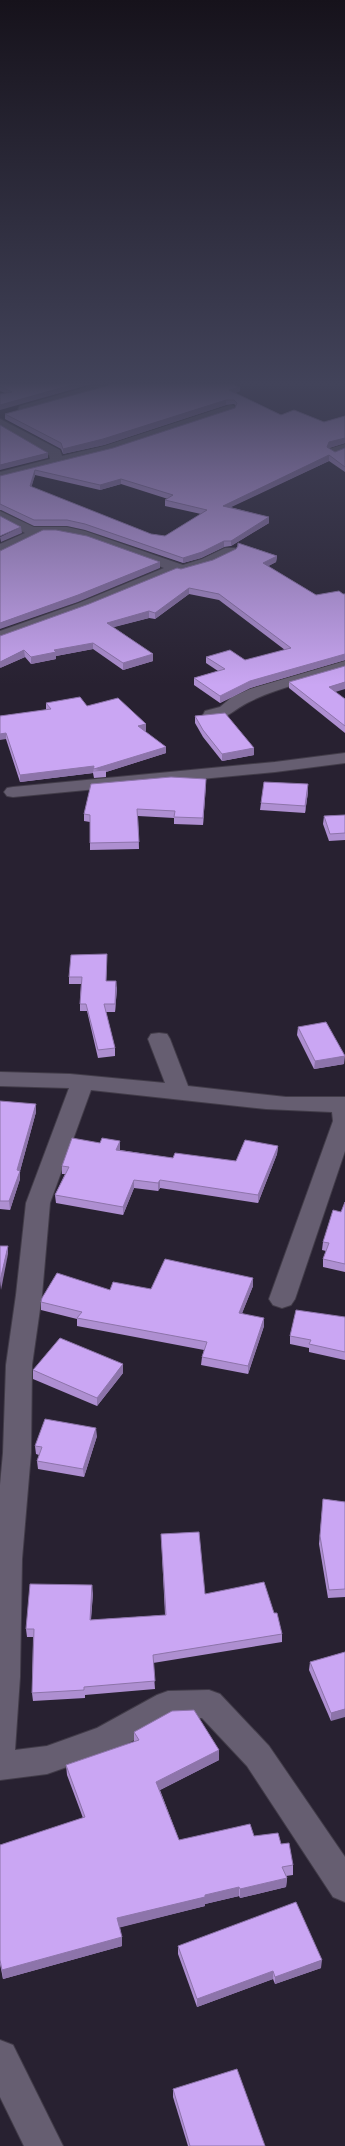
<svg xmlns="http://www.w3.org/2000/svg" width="345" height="2146" font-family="Inter,sans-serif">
	<rect width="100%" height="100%" fill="#282131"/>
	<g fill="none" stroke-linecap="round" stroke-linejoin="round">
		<g stroke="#423c49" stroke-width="2">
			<g id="street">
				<path d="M97,384H117L115,387L28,412H20L18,409L20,406Z"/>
				<path d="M230,405L234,406L236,409L234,412L113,452L0,480V472L50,459L49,455L0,428V419L60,450L62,456L104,446Z"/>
				<path d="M345,444V452L334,456L328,452L329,449Z"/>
				<path d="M0,511L34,527H67L85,531L183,565L202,559L225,548H235L237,551L235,554L212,565L181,574L177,573L89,609L0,641V631L79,603L164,568C132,556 76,530 43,535C32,537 14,550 0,553V544L25,533L0,520Z"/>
				<path d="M345,661V671C313,680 279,687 249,702C234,709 224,723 205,719L203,715L205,711L220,707L232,697L250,689Z"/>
				<path d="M345,753V763L275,772L13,797L7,796L4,792L7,788L13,787L275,762Z"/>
				<path d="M159,1033L167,1034L170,1039L188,1086L286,1097H345V1151L295,1299L291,1305L282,1308L273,1305L269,1299L333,1121L332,1112L266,1109L91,1090L50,1203L42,1295L32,1365L31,1453L22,1559L20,1677L15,1750L47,1746L97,1728L157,1695L168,1691L209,1690L220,1694L269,1746L345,1857V1902L333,1897L247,1766L202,1718L172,1719L118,1749L47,1774L0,1780V1485L3,1453L6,1365L16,1295L26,1203L69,1088L0,1086V1072L70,1074L165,1083L148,1039L151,1034Z"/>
				<path d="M0,2040L13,2045L63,2146H24L0,2097Z"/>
			</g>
		</g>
		<use href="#street" fill="#665e71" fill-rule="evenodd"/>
	</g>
	<g fill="#ae8fd1" fill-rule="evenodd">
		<path d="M0,384H92L5,393L0,391Z"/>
		<path d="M240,387V391L235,393L281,415L324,422L345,416V443L329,448H328L335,452L345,448V472L329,461L230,507L269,517V523L231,546L224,547L201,558L183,563L85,530L67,526H34L1,510H0V476L113,448L235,408L236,406L234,404L226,405L104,445L63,454L61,449L5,419V414ZM35,475L100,490L121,484L168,499L165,500V506L201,514L165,536L151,534L31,487Z"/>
		<path d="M238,543L277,556L276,562L268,566L316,595L345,594V660L250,688L220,703L194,685V678L218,671L206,663V657L245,660L285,650L219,600L189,594L155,619L149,618L113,627L153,654V661L123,670L93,649L56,656V659L31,664L25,657L0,668L89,604L181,569L213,560L236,549L237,547Z"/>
		<path d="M289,682L335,692L345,699V733L289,688Z"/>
		<path d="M46,703L87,706L146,731H144L166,747V753L106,772V777L94,778L93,773L20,782L6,739L0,716L46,710Z"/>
		<path d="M195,716L254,755L222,761L203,737L195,723Z"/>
		<path d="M206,779L203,825L174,824V818L138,816L139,849L90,850V822L84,821V814Z"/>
		<path d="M308,792L305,813L260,810L261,803Z"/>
		<path d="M345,815V840L329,841L323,824L324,816Z"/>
		<path d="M107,954L106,981L117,988L115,1012H106L115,1048V1056L98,1058L87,1011H80V1004L81,984H69V977Z"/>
		<path d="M298,1027L344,1064L314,1069L297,1035Z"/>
		<path d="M0,1101L36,1112L20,1171V1179L10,1210L0,1209Z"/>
		<path d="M120,1141V1150L173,1158L236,1161L278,1146L277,1154L258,1203L160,1188L158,1191L134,1188L123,1215L56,1203L55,1195L65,1174H62V1166L100,1143Z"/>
		<path d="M345,1202V1272L323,1267V1259L326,1251L322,1250L323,1242L341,1212Z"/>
		<path d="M253,1278V1286L242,1313L264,1326L248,1374L201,1365L202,1357L204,1350L77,1326V1319L41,1310V1302L110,1290L151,1289Z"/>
		<path d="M345,1317V1360L309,1352V1348L290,1344V1336Z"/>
		<path d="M33,1370L123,1373L97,1406L33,1379Z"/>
		<path d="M97,1436L84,1477L38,1469L37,1461L39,1455L36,1454L35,1446Z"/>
		<path d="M323,1499L345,1502V1597L328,1598L319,1544Z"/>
		<path d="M161,1534L205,1594L274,1613L282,1634V1642L153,1663L155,1689L85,1695V1698L33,1701L32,1693L33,1637H27L26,1629L93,1593L91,1620L165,1615Z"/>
		<path d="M345,1652L331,1721L309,1670L310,1662Z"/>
		<path d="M134,1732L219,1750V1760L160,1790L179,1840L254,1836L281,1844L293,1865V1875L286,1876L287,1878L286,1887L240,1898L239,1896L205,1904V1906L120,1927L122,1946L3,1979L0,1964V1845L83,1818L67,1775L66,1765L134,1742Z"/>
		<path d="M178,1946L321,1968L275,1984L273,1979L197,2007L178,1954Z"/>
		<path d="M173,2089L265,2146H188L173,2097Z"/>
	</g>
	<g fill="#8d74aa">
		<path d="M75,384H92L0,410V405Z"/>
		<path d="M240,387V391L229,395V390Z"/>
		<path d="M226,400V405L104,445L63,454V449Z"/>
		<path d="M345,438V443L329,448L327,452V447L329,442Z"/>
		<path d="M48,453V458L0,470V465Z"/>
		<path d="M329,455V461L223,511V506Z"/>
		<path d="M35,470V475L30,492V486Z"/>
		<path d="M121,479V484L100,490V485Z"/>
		<path d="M269,517V523L231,546V541Z"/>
		<path d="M21,527L22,533L1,542L0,537Z"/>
		<path d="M224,541V547L201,558L183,563V558Z"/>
		<path d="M277,556L276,562L263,569V563Z"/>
		<path d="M160,562V568L78,602L0,629V623Z"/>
		<path d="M189,588V594L155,619V613Z"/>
		<path d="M149,611V618L107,629V623Z"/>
		<path d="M93,643V649L56,656V659L31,664V657L54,650Z"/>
		<path d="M24,650L25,657L0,668V662Z"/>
		<path d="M153,654V661L123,670V663Z"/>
		<path d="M345,654V660L250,688L220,703V696L250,681Z"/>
		<path d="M345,682V689L329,694V687Z"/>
		<path d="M146,724V731L138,733V726Z"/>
		<path d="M6,733V739L0,740V734Z"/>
		<path d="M166,747V753L106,772V770L93,771V773L20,782V775Z"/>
		<path d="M254,748V755L222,761V754Z"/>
		<path d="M206,779V786L203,825V818Z"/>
		<path d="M308,784V792L305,813V806Z"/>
		<path d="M116,981L117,988L115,1012V1004Z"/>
		<path d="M345,1056L344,1064L314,1069L315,1061Z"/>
		<path d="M36,1104V1112L20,1171V1179L10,1210L9,1201L17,1170Z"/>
		<path d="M120,1141V1149L117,1158L116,1150Z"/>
		<path d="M278,1146L277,1154L258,1203V1195Z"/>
		<path d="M134,1180V1188L123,1215V1207Z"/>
		<path d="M160,1180V1188L158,1191V1183Z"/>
		<path d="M8,1246V1254L1,1290L0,1281Z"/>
		<path d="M253,1278V1286L239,1321V1313Z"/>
		<path d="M264,1318V1326L248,1374V1366Z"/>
		<path d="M123,1364V1373L97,1406V1398Z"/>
		<path d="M96,1428L97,1436L84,1477L83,1469Z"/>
		<path d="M92,1585L93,1593L90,1628V1620Z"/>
		<path d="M345,1709V1717L331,1721V1713Z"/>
		<path d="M219,1750V1760L156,1792V1782Z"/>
		<path d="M287,1878L286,1887L240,1898V1889Z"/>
		<path d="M239,1887V1896L205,1904V1906L118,1928L117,1918L205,1895Z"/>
		<path d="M122,1937V1946L3,1979L2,1970Z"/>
		<path d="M322,1960L321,1968L275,1984V1977Z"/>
		<path d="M273,1971V1979L197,2007V1999Z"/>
	</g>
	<g fill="#caa6f3" stroke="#8d74aa" fill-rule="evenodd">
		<path d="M0,384H75L0,405V394L12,392L0,386Z"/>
		<path d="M113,384H233L240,387L229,390L281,415L294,410L324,422L345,416V438L329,442L327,447L335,452L345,448V467L329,455L223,506L269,517L231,541H224L202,552L183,558L85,524L67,520H34L0,504V476L113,448L235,408L237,403L234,400H226L103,439L63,449L61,443L5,414ZM35,470L100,485L121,479L173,495L165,500L207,510L165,536L151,534L30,486Z"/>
		<path d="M0,425L48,453L0,465Z"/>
		<path d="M0,516L21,527L0,536Z"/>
		<path d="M43,530H56L87,536L160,562L78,595L0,623V551Z"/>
		<path d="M238,543L277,556L263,563L316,595L339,591L343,594H345V654L250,681L220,696L194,678L225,669L206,657L230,650L245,660L291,648L219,594L189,588L155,613L149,611L107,623L153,654L123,663L93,643L54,650L56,652L31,657L24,650L0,662V636L89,604L177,568L181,569L213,560L236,549L238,546Z"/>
		<path d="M345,666V682L329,687L345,699V726L289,682Z"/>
		<path d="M80,697L87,706L118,698L146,724L138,726L166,747L94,769L106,770L93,771L94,766L20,775L6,733L0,734V716L51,709L46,703Z"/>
		<path d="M225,713L254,748L222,754L203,730L195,716Z"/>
		<path d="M171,777L206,779L203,818L174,817L175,811L137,809L139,842L90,843V815L84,814L91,784Z"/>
		<path d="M264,782L308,784L305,806L261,803Z"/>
		<path d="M345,815V833L330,834L324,816Z"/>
		<path d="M107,954L106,981H116L115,1004H104L115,1048L98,1050L86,1004H80L82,977H69L71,955Z"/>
		<path d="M326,1022L345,1056L315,1061L298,1027Z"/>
		<path d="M0,1101L36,1104L17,1170L20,1171L9,1201H0Z"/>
		<path d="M72,1138L100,1143L102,1138L120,1141L116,1150L173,1158L175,1153L236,1161L245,1140L278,1146L258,1195L160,1180L158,1183L134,1180L123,1207L55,1195L69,1167L62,1166Z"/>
		<path d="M345,1202V1264L323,1259L329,1243L323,1242L333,1210L341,1212Z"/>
		<path d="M0,1246H8L0,1281Z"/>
		<path d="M165,1259L253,1278L239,1313L264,1318L248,1366L202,1357L207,1342L77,1318L82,1312L41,1302L42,1298L57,1273L110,1290L113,1282L151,1289Z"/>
		<path d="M296,1310L345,1317V1352L309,1344L311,1340L290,1336Z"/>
		<path d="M60,1338L123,1364L97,1398L33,1370Z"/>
		<path d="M45,1419L96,1428L83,1469L37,1461L42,1447L35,1446Z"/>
		<path d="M323,1499L345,1502V1589L329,1590L320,1536Z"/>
		<path d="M199,1532L205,1594L264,1582L274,1613H277L282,1634L153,1655L155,1681L84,1687V1690L32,1693L34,1629H26L30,1584L92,1585L90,1620L166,1615L161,1534Z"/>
		<path d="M345,1652V1709L331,1713L310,1662Z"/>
		<path d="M194,1710L219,1750L156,1782L179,1840L250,1824L254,1836L278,1833L281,1844L289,1843L293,1865L282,1867L287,1878L240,1889L239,1887L205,1895V1897L117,1918L122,1937L2,1970L0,1960V1845L85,1817L66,1765L139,1740L134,1732L172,1711Z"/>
		<path d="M296,1902L322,1960L275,1977L273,1971L197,1999L178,1946Z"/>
		<path d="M237,2069L265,2146H190L173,2089Z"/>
	</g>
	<linearGradient id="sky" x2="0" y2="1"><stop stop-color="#16121b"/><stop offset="0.56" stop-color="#42435a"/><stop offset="1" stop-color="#42435a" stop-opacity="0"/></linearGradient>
	<rect width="345" height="685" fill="url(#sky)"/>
</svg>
